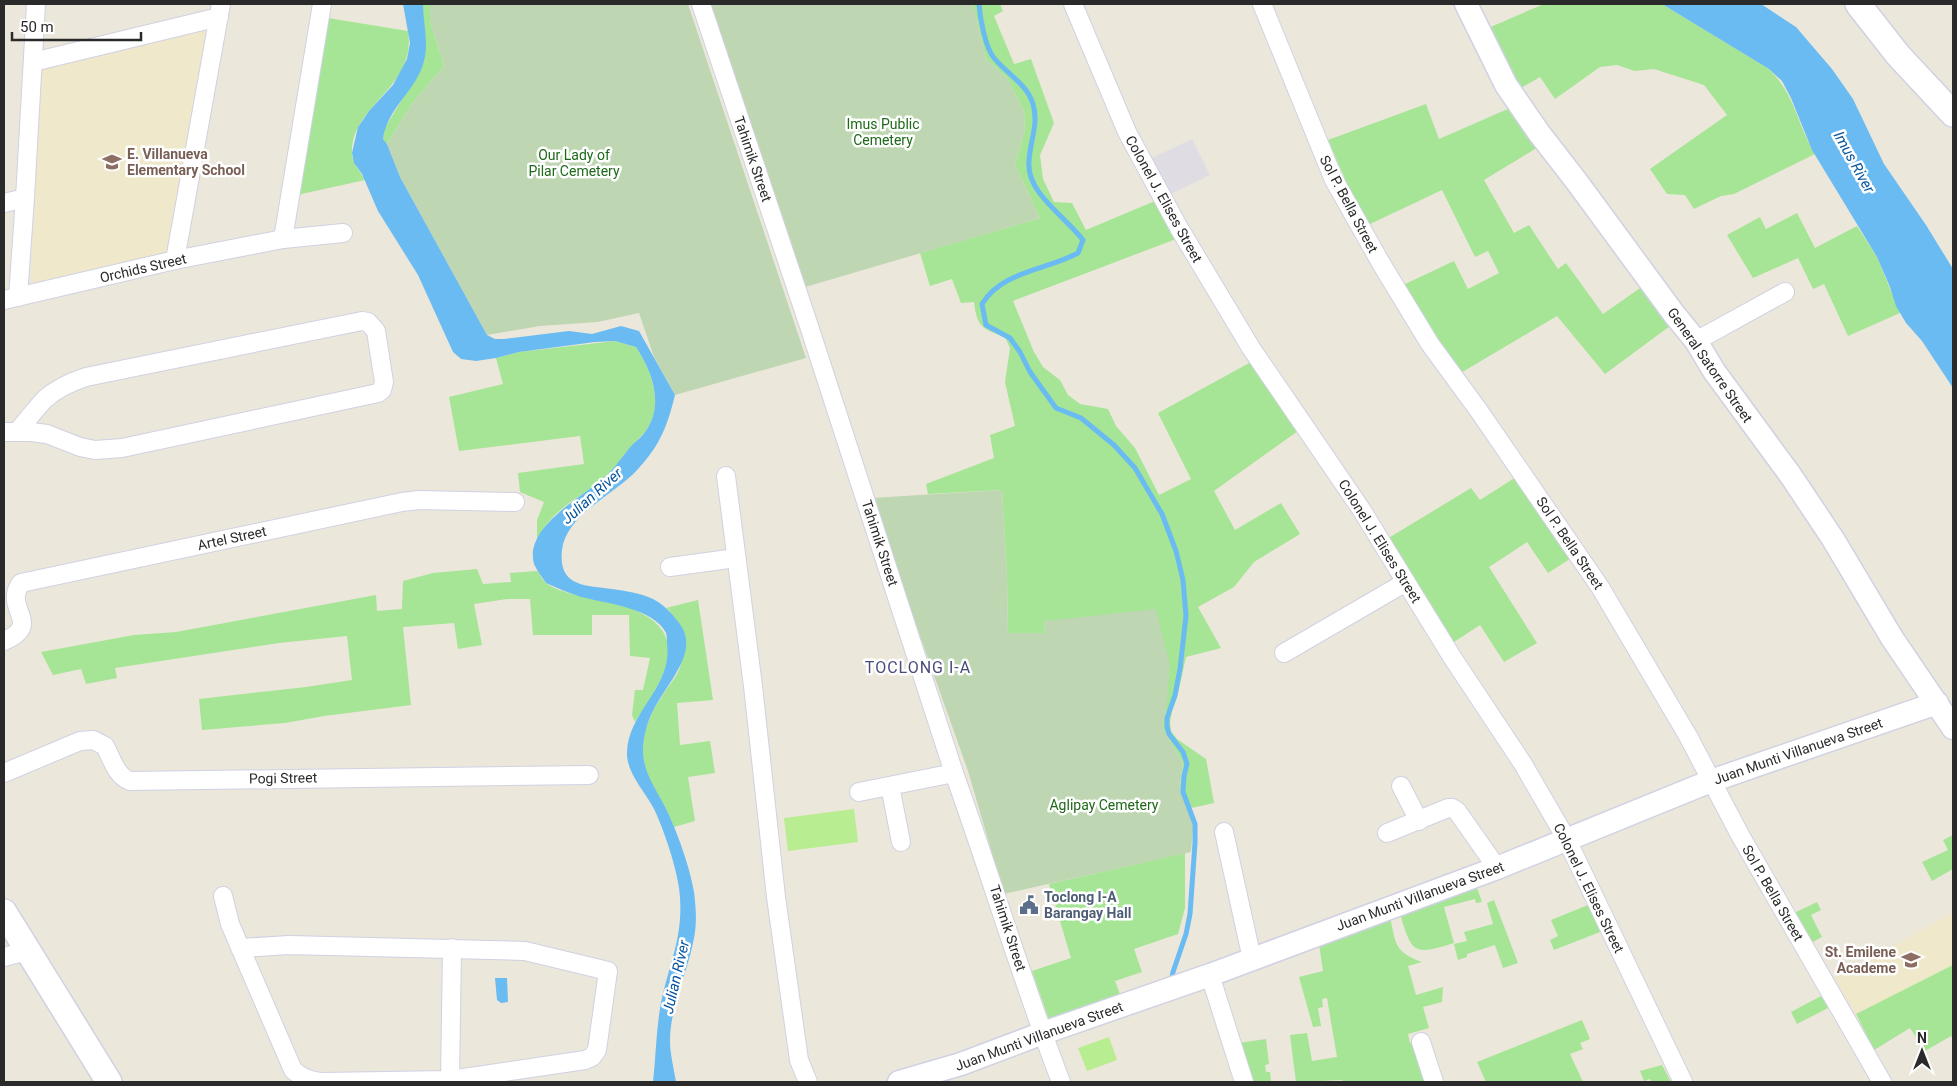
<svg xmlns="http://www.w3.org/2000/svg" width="1957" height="1086" font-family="Roboto,sans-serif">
	<rect width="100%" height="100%" fill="#ece7db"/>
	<path fill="#dfdce4" d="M1192,139L1210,175L1167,196L1148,160Z"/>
	<g fill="#efe8ca">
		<path d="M204,27L209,29L172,254L35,284L31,278L40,69Z"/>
		<path d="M1953,913V965L1856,1014L1834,978Z"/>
	</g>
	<g fill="#a5e595">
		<path d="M423,4H430V21L444,66L411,105L387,144L383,139L384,129L403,98Z"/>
		<path d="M973,4H1000L1003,11L994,16L1014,64L1031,59L1054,123L1040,155L1043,179L1054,202L1072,203L1086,230L1155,201L1176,239L1013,301L1034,352L1043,367L1060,380L1068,395L1080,404L1108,409L1116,426L1135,448L1159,495L1191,479L1158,413L1251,362L1298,431L1214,491L1235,530L1281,503L1300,534L1254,562L1234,587L1198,607L1221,648L1186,657L1177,698L1172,711L1170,722L1171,731L1177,739L1206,759L1214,803L1187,809L1180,786L1183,763L1162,727L1166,711L1044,621L1045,633H1008L1007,576L1002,490L928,494L926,484L994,458L990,435L1015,426L1005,382L1010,348L1005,337C982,329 977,327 974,302L961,303L952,279L930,286L920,253L1040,218L1015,164L1025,130L1024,111L1007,78L986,59Z"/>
		<path d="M1544,4H1662L1769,69C1796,96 1797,124 1815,154L1734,194L1721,196L1694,209L1685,195L1667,194L1650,169L1727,115L1704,85L1654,69L1635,71L1617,65L1600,67L1555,99L1540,77L1519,89L1486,29Z"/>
		<path d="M328,18L408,31C417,88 351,104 352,153C352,163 360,171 365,180L297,195Z"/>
		<path d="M1426,104L1439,139L1510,108L1540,146L1484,180L1514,233L1529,225L1558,269L1566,263L1603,314L1643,286L1670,326L1605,374L1557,316L1459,374L1401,286L1454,261L1468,289L1499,273L1488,251L1475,257L1442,190L1368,225L1356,204L1328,140Z"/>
		<path d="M1797,213L1815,248L1857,226L1877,257L1900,313L1848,336L1824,284L1813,289L1798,258L1753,278L1727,235L1760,217L1766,229Z"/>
		<path d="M615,341L636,347C652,371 665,406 645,432C641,437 636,441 631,446C621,459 614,469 601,480C584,495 561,505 547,524C543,529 540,535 537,540V520L544,502L520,492L518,473L584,464L580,436L459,451L449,397L503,384L496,358L519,352Z"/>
		<path d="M1516,477L1573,557L1548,573L1527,542L1489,567L1537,643L1504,662L1480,625L1454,642L1387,539L1471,488L1480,500Z"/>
		<path d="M477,569L483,584L511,582L510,573L537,571C540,574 543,581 546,583C556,591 580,596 593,599C604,602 616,603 627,607C696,632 664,678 635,722L632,715L635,690H643L650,658L630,656L629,615H592V635H533L530,599H507L474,604L482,645L458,649L454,623L403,627L411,705L324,716L285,723L202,730L199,699L306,687L352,680L347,636L279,643L115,668L117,678L86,684L81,669L53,675L41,652L134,635L176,632L376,595L377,611L402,609L403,581L433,573Z"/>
		<path d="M698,600L713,700L677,703L680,745L710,741L715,773L688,777L695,821L674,827C665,805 646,780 643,758C639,734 653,709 666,690C671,683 680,672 681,663C681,653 672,623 670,611L666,608Z"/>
		<path d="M1953,835V869L1932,881L1922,862L1948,850L1943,840Z"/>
		<path d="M1185,853V908L1178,934L1134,949L1142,972L1115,981L1121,997L1049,1020L1032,971L1071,958L1049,884Z"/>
		<path d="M1476,885L1482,902L1476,903L1475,899L1444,907L1454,943C1413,956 1412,953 1400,914Z"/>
		<path d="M1494,900L1518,963L1503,968L1495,945L1467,954V957L1458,960L1454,944L1467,941L1464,932L1493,924L1487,903Z"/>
		<path d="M1817,902L1821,910L1811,915L1822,937L1811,943L1794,913Z"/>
		<path d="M1588,905L1600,932L1554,950L1550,940L1558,936L1551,920Z"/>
		<path d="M1390,917C1396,944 1394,952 1422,962L1408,966L1416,995L1443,987L1442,1002L1423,1007L1429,1028L1408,1034L1410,1043L1416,1041L1429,1082H1343L1342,1080L1296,1082L1290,1035L1307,1033L1312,1061L1337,1057L1327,998L1322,999L1323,1007L1318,1008L1321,1026L1313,1027L1299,977L1323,971L1319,944Z"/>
		<path d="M1953,965V1039L1951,1036L1925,1051L1910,1028L1874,1050L1856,1014Z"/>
		<path d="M1821,996L1828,1008L1797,1024L1791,1012Z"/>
		<path d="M1582,1020L1590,1039L1580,1043L1583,1049L1570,1054L1583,1082H1486L1477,1062Z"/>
		<path d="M1266,1039L1269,1064L1265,1065L1266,1072H1270L1271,1082H1249L1239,1043Z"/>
		<path d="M1662,1065L1671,1082H1652L1650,1079L1644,1081L1640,1071Z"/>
	</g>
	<g fill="#bed7b2">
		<path d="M430,4H688L806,358L675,395L654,357L639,313L598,322L540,326L487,335L400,177L387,144L411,105L444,66L430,21Z"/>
		<path d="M707,4H973L986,59L1007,78L1024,111L1025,130L1015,164L1040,218L802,288Z"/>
		<path d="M1002,490L1007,576L1008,633H1045L1044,621L1156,609L1170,665L1166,711L1162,727L1183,763L1180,786L1193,826L1191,852L1004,894L968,771L871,498Z"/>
	</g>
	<g fill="#b9ed91">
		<path d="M854,809L858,842L788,851L784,818Z"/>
		<path d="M1109,1037L1117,1060L1087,1071L1078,1048Z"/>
	</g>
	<g fill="#6abbf2">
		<path d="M403,4H423C423,23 429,42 424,61C417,90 387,108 383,139L387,144L400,177L487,335L495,339H504L569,331L592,334L621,326L639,331L675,395C667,427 660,445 638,469C616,494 566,514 562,550C558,587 585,585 612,589C625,591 641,593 653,599C661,603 669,610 675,618C681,625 685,630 686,640C689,663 662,691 653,711C647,722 644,735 643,747C642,770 654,786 664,805C676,828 690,867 694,892C696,908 697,923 694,938C688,972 670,1006 670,1041C670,1054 674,1069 676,1082H653C656,1056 656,1029 661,1003C670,960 685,934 679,888C676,866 664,830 654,809C645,791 626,773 627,752C628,712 673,686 667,644C667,641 667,636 666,633C654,608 605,603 581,597C569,593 557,588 546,583C542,577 537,571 534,564C524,529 578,499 599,482C613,471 621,458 632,445C636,441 642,437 645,432C665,405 652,371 636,347L615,341L595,342L519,352L496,358L476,361L461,359L453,352L418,275L378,211L362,174L354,163L352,153L358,127L369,111L393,85L407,59L410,43Z"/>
		<path d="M1662,4H1761L1796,27L1832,69L1853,99L1884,164L1926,225L1953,269V388L1922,341L1906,323L1896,306L1890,287L1877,257L1812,150L1791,98L1782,81L1769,69Z"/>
		<path d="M495,978H507L508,1002L501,1003L497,1000Z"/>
	</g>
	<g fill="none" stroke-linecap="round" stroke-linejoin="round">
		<path stroke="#6abbf2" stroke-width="5" d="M979,4C980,18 985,47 994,58C1007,74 1027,84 1033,104C1039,124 1030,141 1029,161C1026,193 1065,216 1083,240L1078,253C1047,270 1002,271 982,304L986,325L1010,338L1020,352L1030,372L1056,408L1081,418L1114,445L1135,468L1162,514L1176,551L1183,580L1186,616L1180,669L1175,695L1167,718V727L1169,734L1183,752L1187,764L1184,776L1183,792L1195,824V843L1190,914L1186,934L1173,972L1171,983"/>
		<g stroke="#d0d1e3" stroke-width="20">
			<g id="minor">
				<path d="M701,4L809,326L954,773C991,876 1022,981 1061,1082"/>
				<path d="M1073,4L1127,132L1179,228L1251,348L1361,509L1452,657L1523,764L1567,840L1683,1082"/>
				<path d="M1262,4L1334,180L1382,265L1430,344L1479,411L1600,587L1688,736L1740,835L1882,1082"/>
				<path d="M33,62L219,17"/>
				<path d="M4,203L25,198"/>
				<path d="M283,239L322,4"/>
				<path d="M175,260L221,4"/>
				<path d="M18,297L25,198L36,4"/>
				<path d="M4,300L175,260L283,239L343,233"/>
				<path d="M1696,341L1785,292"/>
				<path d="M4,432H31L47,434L80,447L95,450L122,448L378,393L382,390L384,382L376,331L368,322L362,321L86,377C71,382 57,388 45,399C35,409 27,421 17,432"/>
				<path d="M726,476L753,686L776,897L799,1060L808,1082"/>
				<path d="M670,567L736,558"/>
				<path d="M4,641C44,624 2,608 21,583L402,502L419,500L515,502"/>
				<path d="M1284,653L1406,582"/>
				<path d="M4,773L80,741L93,740L105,746C112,759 116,776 130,781L589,775"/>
				<path d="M890,786L901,842"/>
				<path d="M1401,786L1419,821"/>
				<path d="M859,792L954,773"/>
				<path d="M1224,832L1252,959"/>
				<path d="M1387,833L1448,808H1452L1457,811L1497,868"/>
				<path d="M223,896L230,924L293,1070C302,1078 309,1080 321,1082L450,1080L585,1060L592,1057L597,1050L608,971L525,951L289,945L240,948"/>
				<path d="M4,957L27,951"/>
				<path d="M1210,975L1244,1082"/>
				<path d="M1421,1042L1434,1082"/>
				<path d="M450,1082L452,948"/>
			</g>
		</g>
		<g stroke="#d0d1e3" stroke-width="25">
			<g id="tertiary">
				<path d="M1466,4L1506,85L1539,133L1577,182L1674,314L1696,341L1714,371L1791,476L1833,539L1892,638L1953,728"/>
				<path d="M899,1082L961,1064L1043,1033L1210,975L1497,868L1711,781L1937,703"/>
			</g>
		</g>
		<g stroke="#d0d1e3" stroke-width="28">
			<g id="secondary">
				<path d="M1858,4L1898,55L1953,114"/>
				<path d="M4,912L109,1082"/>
			</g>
		</g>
		<use href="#minor" stroke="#fff" stroke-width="18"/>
		<use href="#tertiary" stroke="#fff" stroke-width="22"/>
		<use href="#secondary" stroke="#fff" stroke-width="25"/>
	</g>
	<defs>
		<g id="school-bare" transform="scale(1.5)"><path d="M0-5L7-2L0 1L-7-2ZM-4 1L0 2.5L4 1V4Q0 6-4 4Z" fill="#8d6e63" stroke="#fff" stroke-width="2.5" paint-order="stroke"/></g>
		<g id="civic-bare" transform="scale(1.5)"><path d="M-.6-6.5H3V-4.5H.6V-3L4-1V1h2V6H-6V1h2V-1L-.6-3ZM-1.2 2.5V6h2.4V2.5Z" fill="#5c6f8a" stroke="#fff" stroke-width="2.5" paint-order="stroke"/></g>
	</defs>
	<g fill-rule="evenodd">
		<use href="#school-bare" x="112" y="162"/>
		<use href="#civic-bare" x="1029" y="905"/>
		<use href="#school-bare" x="1911" y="960"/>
	</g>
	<g text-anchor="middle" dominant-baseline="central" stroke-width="5" stroke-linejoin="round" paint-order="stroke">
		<g font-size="14" fill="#1d6918" stroke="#fff">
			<text x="883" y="124">Imus Public<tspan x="883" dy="16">Cemetery</tspan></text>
			<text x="574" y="155">Our Lady of<tspan x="574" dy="16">Pilar Cemetery</tspan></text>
			<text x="1104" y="805">Aglipay Cemetery</text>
		</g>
		<g font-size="14" font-weight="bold" fill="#785e54" stroke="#fff" text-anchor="start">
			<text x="127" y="154">E. Villanueva<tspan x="127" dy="16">Elementary School</tspan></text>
			<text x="1896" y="952" text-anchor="end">St. Emilene<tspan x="1896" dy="16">Academe</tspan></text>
		</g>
		<g font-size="14" fill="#2a2a2a" stroke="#fff">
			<text transform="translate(753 159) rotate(71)">Tahimik Street</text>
			<text transform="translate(1164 199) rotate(61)">Colonel J. Elises Street</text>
			<text transform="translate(1349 204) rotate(62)">Sol P. Bella Street</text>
			<text transform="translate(143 268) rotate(-13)">Orchids Street</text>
			<text transform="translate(1710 365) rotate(55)">General Satorre Street</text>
			<text transform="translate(232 538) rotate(-12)">Artel Street</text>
			<text transform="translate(1380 541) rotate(58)">Colonel J. Elises Street</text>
			<text transform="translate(880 543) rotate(72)">Tahimik Street</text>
			<text transform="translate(1570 543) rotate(56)">Sol P. Bella Street</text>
			<text transform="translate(1798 751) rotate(-19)">Juan Munti Villanueva Street</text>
			<text transform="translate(283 778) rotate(-1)">Pogi Street</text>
			<text transform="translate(1589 888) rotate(64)">Colonel J. Elises Street</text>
			<text transform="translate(1773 893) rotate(60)">Sol P. Bella Street</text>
			<text transform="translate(1420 896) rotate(-20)">Juan Munti Villanueva Street</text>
			<text transform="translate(1008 928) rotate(72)">Tahimik Street</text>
			<text transform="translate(1039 1036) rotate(-20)">Juan Munti Villanueva Street</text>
		</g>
		<g font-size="14" font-weight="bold" fill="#4e5e75" stroke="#fff" text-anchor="start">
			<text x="1044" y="897">Toclong I-A<tspan x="1044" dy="16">Barangay Hall</tspan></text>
		</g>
		<g font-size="15" font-style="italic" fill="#09569e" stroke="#fff">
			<text transform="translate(1854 162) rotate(61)">Imus River</text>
			<text transform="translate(592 496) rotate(-42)">Julian River</text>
			<text transform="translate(676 977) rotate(-77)">Julian River</text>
		</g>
		<g font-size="16" letter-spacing="1" fill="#494b7c" stroke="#fff">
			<text x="918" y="667">TOCLONG I-A</text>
		</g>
	</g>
	<rect width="1957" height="1086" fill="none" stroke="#2a2a2a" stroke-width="10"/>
	<g transform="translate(1922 1051)" stroke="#ffffff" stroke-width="4" paint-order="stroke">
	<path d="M0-4L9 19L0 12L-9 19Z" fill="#2a2a2a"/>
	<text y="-8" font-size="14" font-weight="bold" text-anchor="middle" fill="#2a2a2a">N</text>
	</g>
	<path d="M12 32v8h129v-8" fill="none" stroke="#2a2a2a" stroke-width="2.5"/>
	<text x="20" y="32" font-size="15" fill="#2a2a2a" stroke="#ffffff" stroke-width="4" paint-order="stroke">50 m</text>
</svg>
